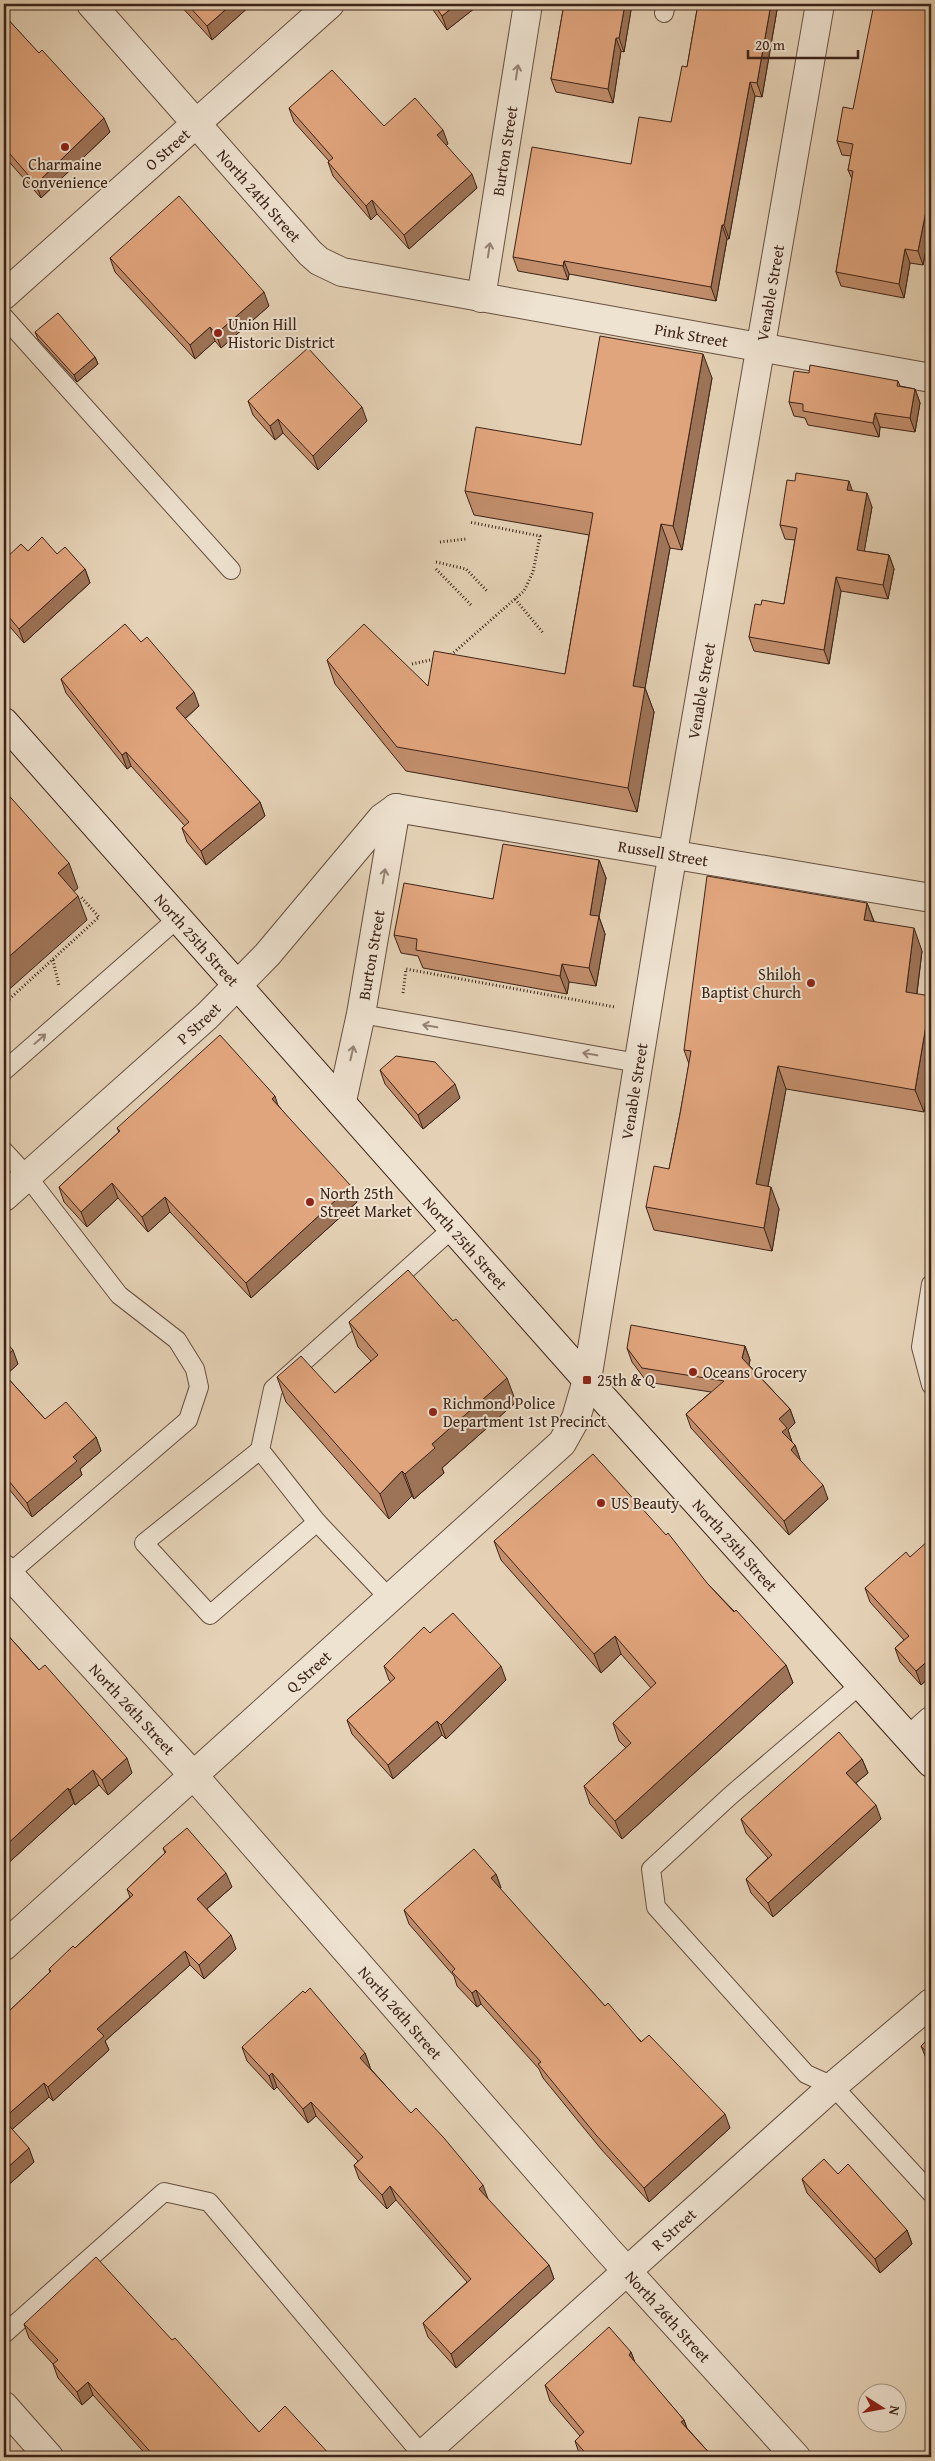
<svg xmlns="http://www.w3.org/2000/svg" width="935" height="2461" font-family="'Gentium Book Plus',serif">
	<rect width="100%" height="100%" fill="#e5d2b6"/>
	<filter id="stains"><feTurbulence type="fractalNoise" baseFrequency=".004" numOctaves="4"/><feColorMatrix values="0 0 0 0 .2 0 0 0 0 .09 0 0 0 0 .02 0 0 0 .5 -.17"/></filter>
	<radialGradient id="worn" r=".72"><stop offset=".6" stop-color="#630" stop-opacity="0"/><stop offset="1" stop-color="#630" stop-opacity=".3"/></radialGradient>
	<g fill="none" stroke-linecap="round" stroke-linejoin="round">
		<g stroke="#664f40" stroke-width="20">
			<g id="service">
				<path d="M664,13L666,4"/>
				<path d="M4,317L231,570"/>
				<path d="M361,1014L638,1063"/>
				<path d="M4,1071L177,919"/>
				<path d="M4,1151L27,1176L119,1295L177,1340L195,1369L199,1387L188,1420L4,1578"/>
				<path d="M931,1284L921,1347L931,1385"/>
				<path d="M260,1450L144,1543L210,1615L317,1522"/>
				<path d="M390,1599L317,1522L260,1450L273,1389L453,1228"/>
				<path d="M860,1685L730,1796L651,1869L656,1907L806,2074L833,2086L931,2193"/>
				<path d="M4,2334L164,2192L209,2202L424,2457"/>
			</g>
		</g>
		<g stroke="#664f40" stroke-width="30">
			<g id="minor">
				<path id="s1" d="M91,4L310,253L319,261L342,272L931,378"/>
				<path id="s2" d="M4,295L330,4"/>
				<path id="s3" d="M481,298L528,4"/>
				<path id="s4" d="M396,808L931,898"/>
				<path id="s5" d="M342,1101L361,1014L396,808"/>
				<path id="s6" d="M4,1197L207,1016L267,955L382,818L396,808"/>
				<path id="s7" d="M4,1569L194,1776L606,2248L796,2457"/>
				<path d="M911,1739L931,1721"/>
				<path d="M4,2406L49,2457"/>
				<path id="s8" d="M420,2457L833,2086L931,2003"/>
			</g>
		</g>
		<g stroke="#664f40" stroke-width="30">
			<g id="tertiary">
				<path id="s9" d="M4,1946L562,1443L576,1418L587,1380L667,887L820,4"/>
			</g>
		</g>
		<g stroke="#3c2318" stroke-width="30">
			<g id="secondary">
				<path id="s10" d="M4,722L587,1380L931,1763"/>
			</g>
		</g>
		<g stroke="#3c2318" stroke-width="3" stroke-dasharray="1 2.5" stroke-linecap="butt">
			<path d="M440,542L466,539"/>
			<path d="M436,562L466,569L487,591"/>
			<path d="M436,569L472,606"/>
			<path d="M515,599L544,634"/>
			<path d="M451,655L524,591L533,572L540,536L469,522"/>
			<path d="M412,664L435,659"/>
			<path d="M53,960L59,986"/>
			<path d="M403,993L406,969L615,1007"/>
			<path d="M4,1004L99,917L81,897"/>
		</g>
		<use href="#service" stroke="#eee2d0" stroke-width="18"/>
		<use href="#minor" stroke="#eee2d0" stroke-width="28"/>
		<use href="#tertiary" stroke="#eee2d0" stroke-width="28"/>
		<use href="#secondary" stroke="#eee2d0" stroke-width="28"/>
	</g>
	<g fill="#c28e6c" stroke="#3c2318">
		<path d="M179,4H252L212,40Z"/>
		<path d="M429,4H480L447,30Z"/>
		<path d="M564,4H632L624,52L621,51L613,103L556,92L551,79Z"/>
		<path d="M698,4H778L762,97L755,96L729,239H727L716,301L569,274L568,280L518,271L513,257L631,164L671,122L687,67Z"/>
		<path d="M931,4V223L923,265L910,263L904,298L841,286L836,272L852,179L848,170L851,156L842,155L837,141Z"/>
		<path d="M4,15L110,132L41,198L4,156Z"/>
		<path d="M289,108L384,126L448,144L446,145L477,188L409,249L377,214L371,220L333,176L328,162L329,161L294,122Z"/>
		<path d="M110,258L269,306L221,348L215,341L195,359L115,272Z"/>
		<path d="M35,332L95,357L98,364L77,382L38,339Z"/>
		<path d="M809,373L898,381L900,386L915,389L920,403L915,432L880,427L879,437L808,425L805,418L794,416L789,402Z"/>
		<path d="M712,378L682,550L670,548L645,688L654,712L637,812L406,771L335,684L327,660L428,686L565,674L589,535L474,515L465,491L581,445Z"/>
		<path d="M248,401L367,421L318,470L283,433L275,440L253,415Z"/>
		<path d="M852,491L872,507L864,551L889,555L894,569L888,599L841,591L829,664L754,651L749,637L761,605L784,604L795,540L785,539L780,525Z"/>
		<path d="M28,551L57,554L85,569L90,583L24,643L4,620V560Z"/>
		<path d="M141,642L199,706L185,719L260,802L265,816L206,865L187,842L182,828L185,826L131,766L127,769L66,693L61,679Z"/>
		<path d="M599,860L606,878L599,917L605,934L596,986L569,982L567,994L423,968L418,956L401,953L394,935Z"/>
		<path d="M867,903L874,921L922,951L917,994L924,1112L786,1089L768,1186L779,1209L772,1251L654,1230L646,1207L669,1169L680,1114L689,1064L684,1050Z"/>
		<path d="M380,1070L460,1098L423,1129L385,1084Z"/>
		<path d="M277,1104L357,1202L251,1298L170,1212L148,1232L118,1198L87,1227L64,1202L59,1187L119,1132L117,1128Z"/>
		<path d="M349,1322L516,1402L442,1468L444,1473L414,1499L412,1496L389,1519L286,1402L277,1377L335,1393L371,1361L358,1347Z"/>
		<path d="M4,1340L18,1364L5,1375L45,1419L96,1437L101,1451L80,1469L82,1475L32,1517L4,1483Z"/>
		<path d="M745,1346L750,1360L749,1365L790,1409L795,1423L788,1430L792,1442L795,1445L800,1459V1460L828,1499L789,1535L691,1428L686,1414L711,1392L647,1382L632,1362L627,1348Z"/>
		<path d="M494,1541L707,1583L786,1665L793,1683L622,1839L590,1804L584,1786L626,1748L619,1741L613,1723L651,1688L621,1654L601,1673L501,1560Z"/>
		<path d="M931,1544V1676L921,1685L900,1662L895,1648L904,1640L870,1602L865,1588L910,1557Z"/>
		<path d="M4,1631L132,1773L108,1795L99,1785L75,1805L74,1803L4,1867Z"/>
		<path d="M430,1633L506,1680L446,1739L442,1735L393,1779L352,1734L347,1720L391,1682L389,1680L384,1666Z"/>
		<path d="M862,1759L868,1773L856,1783L881,1819L773,1917L751,1893L746,1879L768,1858L746,1833L741,1819Z"/>
		<path d="M163,1848L232,1887L207,1909L236,1949L204,1979L190,1965L105,2041L109,2050L53,2101L49,2097L12,2129L34,2162L4,2189V2016L50,1972L49,1969L75,1948L130,1897L127,1889L165,1853Z"/>
		<path d="M496,1874L501,1888L500,1889L605,2006L730,2128L649,2202L601,2149L543,2078L539,2069L481,2004L477,2007L457,1986L454,1976L409,1924L404,1910Z"/>
		<path d="M931,2036V2068L928,2063L921,2046Z"/>
		<path d="M242,2047L365,2053L370,2067V2068L488,2200L549,2265L554,2279L456,2368L428,2337L423,2323L467,2282L396,2200L387,2209L359,2179L354,2165L358,2161L316,2116L308,2123L277,2087L274,2090L247,2061Z"/>
		<path d="M802,2179L907,2230L912,2244L880,2273L807,2193Z"/>
		<path d="M24,2324L172,2340L259,2432L331,2457H148L93,2395L82,2405L58,2378L53,2364L29,2338Z"/>
		<path d="M631,2352L635,2363L684,2420L687,2428L713,2457H581L580,2456L575,2441L580,2436L550,2401L545,2385Z"/>
	</g>
	<g fill="#9e7458" stroke="#3c2318">
		<path d="M232,4H252L212,40L207,26Z"/>
		<path d="M457,4H480L447,30L442,16Z"/>
		<path d="M625,4H632L624,52L619,38Z"/>
		<path d="M771,4H778L762,97L757,83Z"/>
		<path d="M616,38L621,51L613,103L608,89Z"/>
		<path d="M931,68V91L928,83Z"/>
		<path d="M750,82L755,96L729,239L724,225Z"/>
		<path d="M104,118L110,132L41,198L36,184Z"/>
		<path d="M443,130L448,144L442,149L437,135Z"/>
		<path d="M472,174L477,188L409,249L404,235Z"/>
		<path d="M931,186V223L923,265L918,251Z"/>
		<path d="M372,200L377,214L371,220L366,206Z"/>
		<path d="M722,225L727,239L716,301L711,287Z"/>
		<path d="M905,249L910,263L904,298L899,284Z"/>
		<path d="M564,261L569,274L568,280L563,266Z"/>
		<path d="M264,292L269,306L221,348L216,334Z"/>
		<path d="M210,327L215,341L195,359L190,345Z"/>
		<path d="M703,354L712,378L682,550L673,526Z"/>
		<path d="M95,357L98,364L77,382L74,375Z"/>
		<path d="M915,389L920,403L915,432L910,418Z"/>
		<path d="M362,407L367,421L318,470L313,456Z"/>
		<path d="M875,413L880,427L879,437L873,423Z"/>
		<path d="M278,419L283,433L275,440L270,426Z"/>
		<path d="M849,481L854,495L847,490Z"/>
		<path d="M867,493L872,507L862,564L857,550Z"/>
		<path d="M661,524L670,548L645,688L654,712L637,812L628,788L633,686Z"/>
		<path d="M889,555L894,569L888,599L883,585Z"/>
		<path d="M85,569L90,583L24,643L19,629Z"/>
		<path d="M836,577L841,591L829,664L824,650Z"/>
		<path d="M194,692L199,706L181,722L176,708Z"/>
		<path d="M126,752L131,766L127,769L122,755Z"/>
		<path d="M260,802L265,816L206,865L201,851Z"/>
		<path d="M599,860L606,878L599,917L605,934L596,986L589,968L590,915Z"/>
		<path d="M69,863L78,888L67,898L58,873Z"/>
		<path d="M78,896L87,920L4,994V961Z"/>
		<path d="M867,903L875,925L864,920Z"/>
		<path d="M914,928L922,951L914,1015L906,992Z"/>
		<path d="M562,964L569,982L567,994L560,976Z"/>
		<path d="M931,996V1065L924,1112L915,1090Z"/>
		<path d="M778,1066L786,1089L764,1207L756,1184Z"/>
		<path d="M455,1084L460,1098L423,1129L418,1115Z"/>
		<path d="M275,1096L280,1112L272,1099Z"/>
		<path d="M112,1183L118,1198L87,1227L81,1212Z"/>
		<path d="M351,1186L357,1202L251,1298L246,1283Z"/>
		<path d="M771,1187L779,1209L772,1251L764,1228Z"/>
		<path d="M165,1197L170,1212L148,1232L142,1217Z"/>
		<path d="M745,1346L750,1360L747,1372L742,1358Z"/>
		<path d="M13,1350L18,1364L4,1377V1358Z"/>
		<path d="M507,1378L516,1402L442,1468L444,1473L414,1499L405,1474L432,1444Z"/>
		<path d="M790,1409L795,1423L788,1430L792,1442L782,1432L779,1419Z"/>
		<path d="M96,1437L101,1451L80,1469L82,1475L32,1517L27,1503L73,1457Z"/>
		<path d="M795,1445L800,1459L796,1464L791,1450Z"/>
		<path d="M402,1471L412,1496L389,1519L380,1494Z"/>
		<path d="M823,1485L828,1499L789,1535L784,1521Z"/>
		<path d="M615,1636L621,1654L601,1673L594,1654Z"/>
		<path d="M931,1658V1676L921,1685L916,1671Z"/>
		<path d="M786,1665L793,1683L622,1839L615,1821Z"/>
		<path d="M501,1666L506,1680L446,1739L441,1725Z"/>
		<path d="M437,1721L442,1735L393,1779L388,1765Z"/>
		<path d="M127,1758L132,1773L108,1795L102,1780Z"/>
		<path d="M862,1759L868,1773L851,1787L846,1773Z"/>
		<path d="M93,1770L99,1785L75,1805L70,1790Z"/>
		<path d="M68,1788L74,1803L4,1867V1847Z"/>
		<path d="M876,1805L881,1819L773,1917L768,1903Z"/>
		<path d="M226,1873L232,1887L202,1913L197,1899Z"/>
		<path d="M496,1874L501,1888L496,1892L491,1878Z"/>
		<path d="M231,1935L236,1949L204,1979L199,1965Z"/>
		<path d="M185,1951L190,1965L105,2041L109,2050L53,2101L48,2087L97,2029Z"/>
		<path d="M476,1990L481,2004L477,2007L472,1993Z"/>
		<path d="M365,2053L370,2067L366,2072L360,2058Z"/>
		<path d="M272,2073L277,2087L274,2090L269,2076Z"/>
		<path d="M44,2083L49,2097L8,2133L4,2121V2118Z"/>
		<path d="M311,2102L316,2116L308,2123L303,2109Z"/>
		<path d="M725,2114L730,2128L649,2202L644,2188Z"/>
		<path d="M29,2148L34,2162L4,2189V2171Z"/>
		<path d="M483,2185L488,2199L484,2204L479,2189Z"/>
		<path d="M390,2186L396,2200L387,2209L382,2195Z"/>
		<path d="M907,2230L912,2244L880,2273L875,2259Z"/>
		<path d="M549,2265L554,2279L456,2368L451,2354Z"/>
		<path d="M631,2352L637,2368L629,2355Z"/>
		<path d="M88,2382L93,2395L82,2405L77,2392Z"/>
		<path d="M684,2420L689,2435L681,2422Z"/>
	</g>
	<g fill="#e1a57d" stroke="#3c2318">
		<path d="M187,4H232L207,26Z"/>
		<path d="M434,4H457L442,16Z"/>
		<path d="M564,4H625L619,38H616L608,89L551,79Z"/>
		<path d="M698,4H771L757,83L750,82L724,225H722L711,287L564,261L563,266L513,257L532,147L631,164L639,117L671,122L682,66L687,67Z"/>
		<path d="M874,4H931V68L928,83H931V186L918,251L905,249L899,284L836,272L853,171L848,170L853,144L837,141L843,107L853,109Z"/>
		<path d="M4,15L39,53L42,50L104,118L36,184L4,147Z"/>
		<path d="M332,70L384,126L415,98L443,130L437,135L472,174L404,235L372,200L366,206L328,162L333,158L289,108Z"/>
		<path d="M179,196L264,292L216,334L210,327L190,345L110,258Z"/>
		<path d="M58,313L95,357L74,375L35,332Z"/>
		<path d="M600,336L703,354L673,526L661,524L633,686L645,688L628,788L397,747L327,660L364,624L428,686L434,651L565,674L593,513L465,491L476,427L581,445Z"/>
		<path d="M308,348L362,407L313,456L278,419L270,426L248,401Z"/>
		<path d="M810,365L898,381L897,386L915,389L910,418L875,413L873,423L803,411V404L789,402L794,371L809,373Z"/>
		<path d="M796,473L849,481L847,490L867,493L857,550L889,555L883,585L836,577L824,650L749,637L755,604L761,605L762,600L784,604L797,528L780,525L787,480L795,481Z"/>
		<path d="M42,537L57,554L65,547L85,569L19,629L4,611V560L21,544L28,551Z"/>
		<path d="M125,624L141,642L147,637L194,692L176,708L260,802L201,851L182,828L189,822L126,752L122,755L61,679Z"/>
		<path d="M4,790L69,863L58,873L78,896L4,961Z"/>
		<path d="M503,844L599,860L590,915L599,916L589,968L562,964L560,976L416,950L417,939L394,935L404,883L493,899Z"/>
		<path d="M707,876L867,903L864,920L914,928L906,992L931,996L915,1090L778,1066L756,1184L771,1187L764,1228L646,1207L654,1166L669,1169L680,1114L691,1051L684,1050Z"/>
		<path d="M220,1035L275,1096L272,1099L351,1186L246,1283L165,1197L142,1217L112,1183L81,1212L59,1187L120,1131L117,1128Z"/>
		<path d="M396,1056L435,1062L455,1084L418,1115L380,1070Z"/>
		<path d="M408,1270L453,1321L456,1319L507,1378L432,1444L435,1448L405,1474L402,1471L380,1494L277,1377L301,1356L335,1393L378,1355L349,1322Z"/>
		<path d="M631,1325L745,1346L742,1358L790,1409L779,1419L787,1428L782,1432L795,1445L791,1450L823,1485L784,1521L686,1414L724,1381L642,1368L627,1348Z"/>
		<path d="M4,1340L13,1350L4,1358Z"/>
		<path d="M4,1374L45,1419L66,1402L96,1437L73,1457L77,1461L27,1503L4,1475Z"/>
		<path d="M593,1454L666,1535L668,1533L707,1583L734,1612L736,1610L786,1665L615,1821L584,1786L631,1743L613,1723L656,1683L615,1636L594,1654L494,1541Z"/>
		<path d="M928,1541L931,1544V1658L916,1671L895,1648L909,1636L865,1588L906,1552L910,1557Z"/>
		<path d="M453,1613L501,1666L441,1725L437,1721L388,1765L347,1720L395,1678L384,1666L424,1627L430,1633Z"/>
		<path d="M4,1631L39,1670L45,1665L127,1758L102,1780L93,1770L70,1790L68,1788L4,1847V1718L8,1713L4,1708Z"/>
		<path d="M839,1732L862,1759L846,1773L876,1805L768,1903L746,1879L772,1855L741,1819Z"/>
		<path d="M187,1828L226,1873L197,1899L231,1935L199,1965L185,1951L97,2029L104,2036L48,2087L44,2083L4,2118V2016L51,1971L49,1969L73,1946L75,1948L133,1895L127,1889L166,1852L163,1848Z"/>
		<path d="M474,1849L496,1874L491,1878L605,2006L608,2003L641,2042L649,2035L725,2114L644,2188L596,2135L538,2064L541,2062L476,1990L472,1993L452,1972L455,1969L404,1910Z"/>
		<path d="M310,1988L365,2053L360,2058L411,2113L416,2108L444,2138L483,2185L479,2189L549,2265L451,2354L423,2323L471,2279L390,2186L382,2195L354,2165L363,2157L311,2102L303,2109L272,2073L269,2076L242,2047L303,1991L305,1993Z"/>
		<path d="M931,2036V2057L921,2046Z"/>
		<path d="M4,2120L29,2148L4,2171Z"/>
		<path d="M824,2159L838,2174L848,2164L907,2230L875,2259L802,2179Z"/>
		<path d="M96,2257L172,2340L175,2338L259,2432L285,2406L331,2456L329,2457H155L88,2382L77,2392L53,2364L58,2360L24,2324Z"/>
		<path d="M609,2327L631,2352L629,2355L684,2420L681,2422L713,2457H589L575,2441L584,2432L545,2385Z"/>
	</g>
	<defs><path id="oneway-shaft" d="M-6 0H5M1.5-3L5.5 0L1.5 3" fill="none" stroke-width="1.6" stroke-linecap="round" stroke-linejoin="round" transform="scale(1.25)"/></defs>
	<g stroke="#958274">
		<use href="#oneway-shaft" transform="translate(517 72) rotate(-81)"/>
		<use href="#oneway-shaft" transform="translate(489 250) rotate(-81)"/>
		<use href="#oneway-shaft" transform="translate(384 876) rotate(-80)"/>
		<use href="#oneway-shaft" transform="translate(430 1026) rotate(-170)"/>
		<use href="#oneway-shaft" transform="translate(40 1039) rotate(-41)"/>
		<use href="#oneway-shaft" transform="translate(352 1053) rotate(-77)"/>
		<use href="#oneway-shaft" transform="translate(590 1054) rotate(-170)"/>
	</g>
	<g fill="#8f2418" stroke="#eee2d0" stroke-width="2">
		<circle cx="65" cy="147" r="5"/>
		<circle cx="218" cy="333" r="5"/>
		<circle cx="811" cy="983" r="5"/>
		<circle cx="310" cy="1202" r="5"/>
		<circle cx="693" cy="1372" r="5"/>
		<rect x="582" y="1375" width="10" height="10" rx="2.5"/>
		<circle cx="433" cy="1412" r="5"/>
		<circle cx="601" cy="1503" r="5"/>
	</g>
	<g text-anchor="middle" dominant-baseline="central" stroke-width="4" stroke-linejoin="round" paint-order="stroke">
		<g font-size="16" fill="#3c2318" stroke="#eee2d0">
			<text stroke="none"><textPath href="#s2" startOffset="219">O Street</textPath></text>
			<text stroke="none"><textPath href="#s3" startOffset="149">Burton Street</textPath></text>
			<text stroke="none"><textPath href="#s1" startOffset="255">North 24th Street</textPath></text>
			<text stroke="none"><textPath href="#s9" startOffset="1922">Venable Street</textPath></text>
			<text stroke="none"><textPath href="#s1" startOffset="724">Pink Street</textPath></text>
			<text stroke="none"><textPath href="#s9" startOffset="1518">Venable Street</textPath></text>
			<text stroke="none"><textPath href="#s4" startOffset="271">Russell Street</textPath></text>
			<text stroke="none"><textPath href="#s10" startOffset="291">North 25th Street</textPath></text>
			<text stroke="none"><textPath href="#s5" startOffset="149">Burton Street</textPath></text>
			<text stroke="none"><textPath href="#s6" startOffset="261">P Street</textPath></text>
			<text stroke="none"><textPath href="#s9" startOffset="1112">Venable Street</textPath></text>
			<text stroke="none"><textPath href="#s10" startOffset="696">North 25th Street</textPath></text>
			<text stroke="none"><textPath href="#s10" startOffset="1101">North 25th Street</textPath></text>
			<text stroke="none"><textPath href="#s9" startOffset="410">Q Street</textPath></text>
			<text stroke="none"><textPath href="#s7" startOffset="190">North 26th Street</textPath></text>
			<text stroke="none"><textPath href="#s7" startOffset="595">North 26th Street</textPath></text>
			<text stroke="none"><textPath href="#s8" startOffset="341">R Street</textPath></text>
			<text stroke="none"><textPath href="#s7" startOffset="1000">North 26th Street</textPath></text>
		</g>
		<g font-size="16" fill="#3c2318" stroke="#eee2d0" text-anchor="start">
			<text x="65" y="164" text-anchor="middle">Charmaine<tspan x="65" dy="18">Convenience</tspan></text>
			<text x="228" y="324">Union Hill<tspan x="228" dy="18">Historic District</tspan></text>
			<text x="801" y="974" text-anchor="end">Shiloh<tspan x="801" dy="18">Baptist Church</tspan></text>
			<text x="320" y="1193">North 25th<tspan x="320" dy="18">Street Market</tspan></text>
			<text x="703" y="1372">Oceans Grocery</text>
			<text x="597" y="1380">25th &amp; Q</text>
			<text x="443" y="1403">Richmond Police<tspan x="443" dy="18">Department 1st Precinct</tspan></text>
			<text x="611" y="1503">US Beauty</text>
		</g>
	</g>
	<rect width="935" height="2461" fill="none" stroke="#e5d2b6" stroke-width="20"/>
	<rect x="5" y="5" width="925" height="2451" fill="none" stroke="#3c2318" stroke-width="2.5"/>
	<rect x="10" y="10" width="915" height="2441" fill="none" stroke="#3c2318"/>
	<g transform="translate(882 2408) rotate(101)"><circle r="24" fill="#eee2d0" stroke="#a79686"/>
	<path d="M0-4L9 19L0 12L-9 19Z" fill="#8f2418"/>
	<text y="-8" font-size="14" font-weight="bold" text-anchor="middle" fill="#3c2318">N</text>
	</g>
	<path d="M748 50v8h110v-8" fill="none" stroke="#3c2318" stroke-width="2.5"/>
	<text x="755" y="50" font-size="15" fill="#3c2318" stroke="#eee2d0" stroke-width="4" paint-order="stroke">20 m</text>
	<rect width="100%" height="100%" filter="url(#stains)"/>
	<rect width="100%" height="100%" fill="url(#worn)"/>
</svg>
